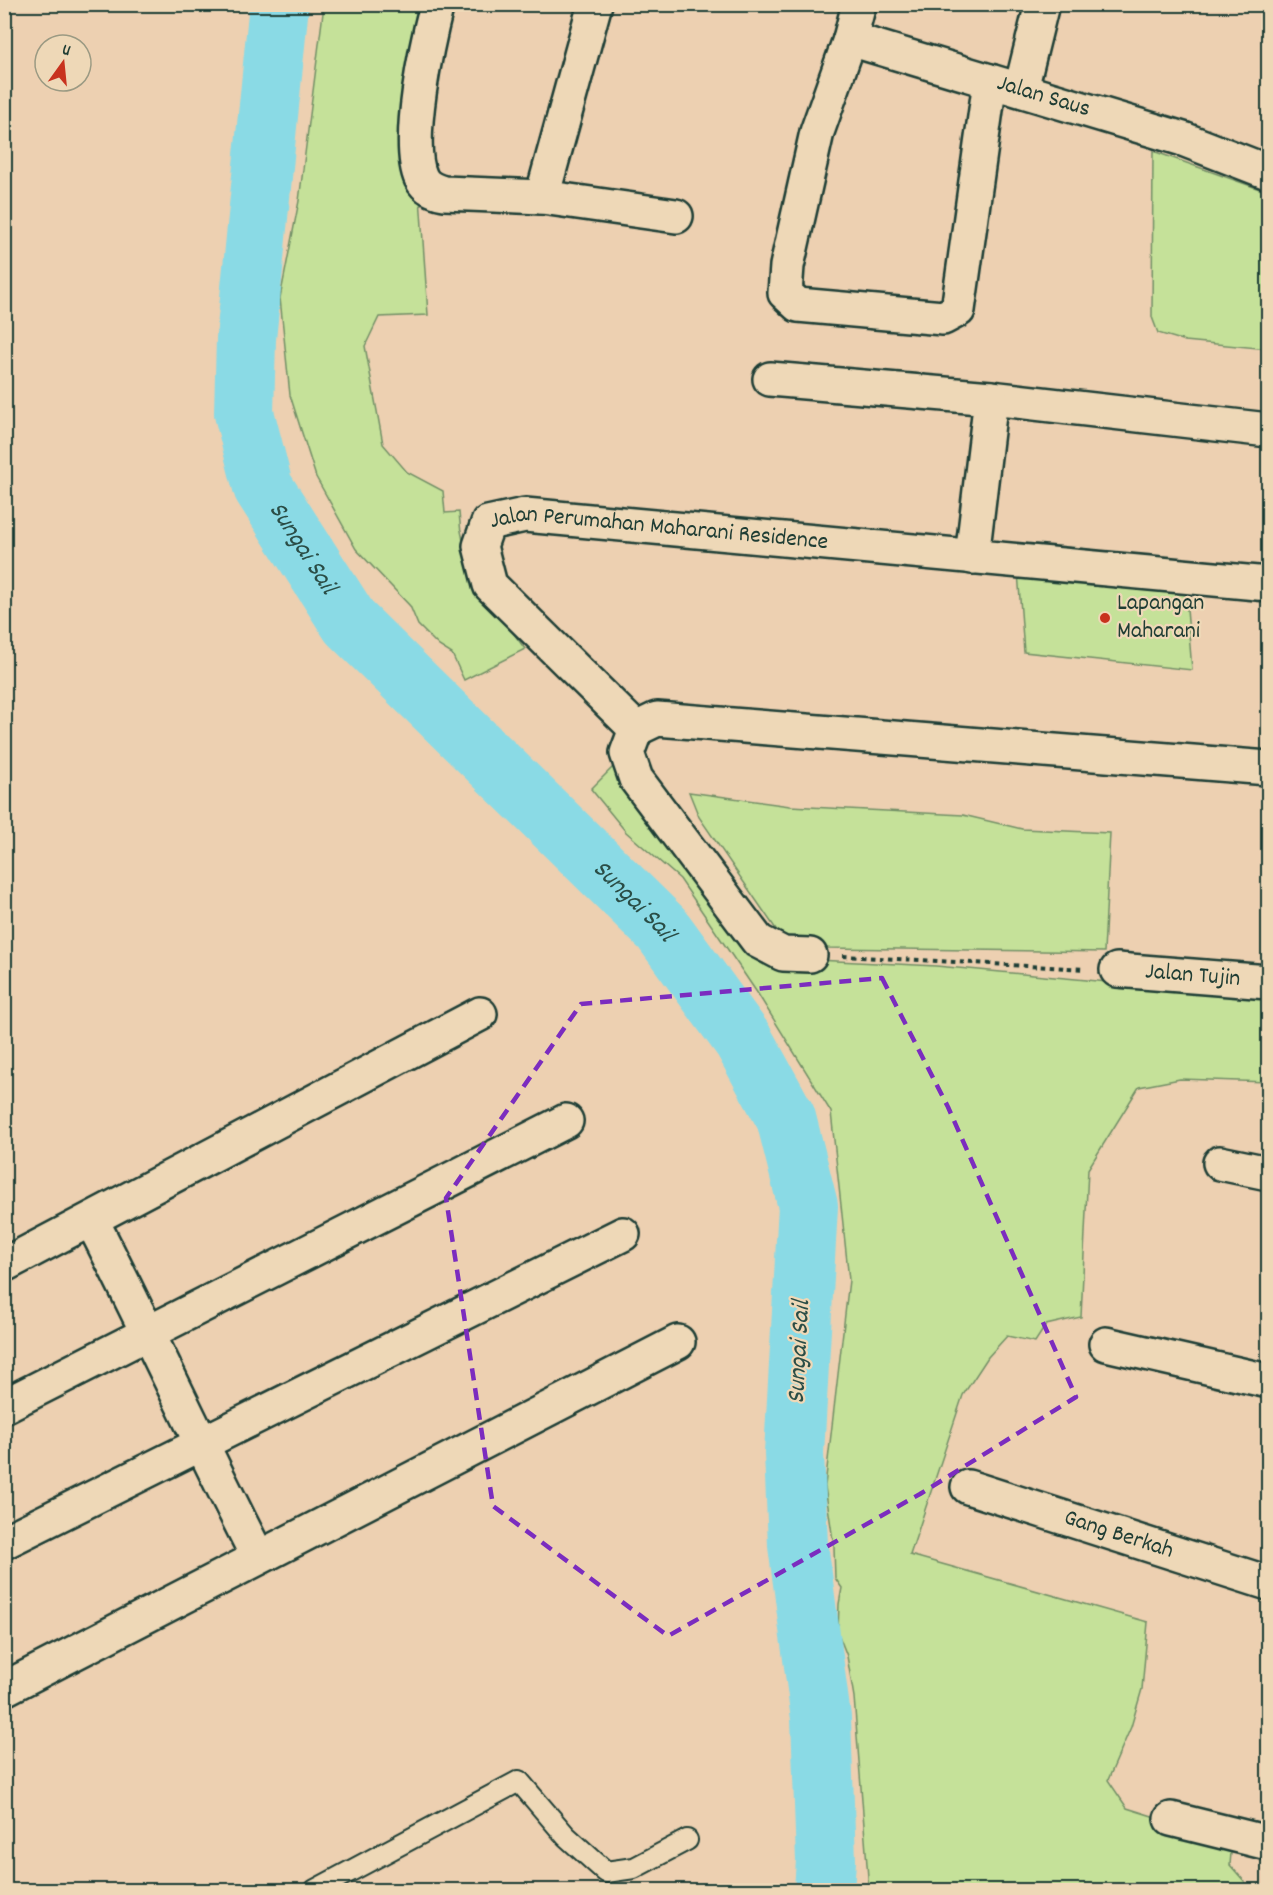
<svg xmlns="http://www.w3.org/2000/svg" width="1273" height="1895" font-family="Dekko,sans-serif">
	<rect width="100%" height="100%" fill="#edd0b1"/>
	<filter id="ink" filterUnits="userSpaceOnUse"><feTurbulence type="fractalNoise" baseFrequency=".0167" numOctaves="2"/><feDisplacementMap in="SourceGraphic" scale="12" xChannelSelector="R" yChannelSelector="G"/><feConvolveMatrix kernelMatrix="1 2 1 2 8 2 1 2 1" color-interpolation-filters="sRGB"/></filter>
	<g filter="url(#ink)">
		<g fill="#c5e199" stroke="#728f66" stroke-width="1.5">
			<path d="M324,5H432L420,197L428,315L379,317L365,346L383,444L407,472L443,491L445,513L459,512C461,569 493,604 525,649L464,680L452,654L439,646L418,625L410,606L356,549L316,477L290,395L280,298L299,201Z"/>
			<path d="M1153,151L1268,192V349L1185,341L1158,333L1152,317Z"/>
			<path d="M1018,572L1185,585L1192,670L1024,652Z"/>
			<path d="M620,760L662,829L797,959L936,966L1268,997V1082L1180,1079L1139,1087L1088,1169L1081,1317L1046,1325L1035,1342L1007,1336L988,1357L963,1395L910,1555L1148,1622L1142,1689L1131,1727L1108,1780L1127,1808L1232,1841L1230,1865L1252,1890H869L854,1697L847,1656L838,1633L839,1604L842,1588L835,1578L834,1547L825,1486L849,1280L831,1112L758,994L680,879L626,832L591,789Z"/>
			<path d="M689,792L790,806L963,815L1022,829L1110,833L1104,952L828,948L795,944L780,935L699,817Z"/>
		</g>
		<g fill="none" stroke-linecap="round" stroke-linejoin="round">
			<path stroke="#8adae5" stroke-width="60" id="s1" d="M279,4L246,339L244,413L263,487L350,623L662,929L743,1040L786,1118L808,1206L794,1453L798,1545L821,1718L826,1861L824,1890"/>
			<g stroke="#1f3d34" stroke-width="24">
				<path id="lane" d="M315,1890L519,1781L566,1836L606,1872L634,1868L687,1840"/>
			</g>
			<g stroke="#1f3d34" stroke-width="38">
				<g id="street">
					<path d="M437,4C427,43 405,143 421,178C426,188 435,191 444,193L542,197L676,216"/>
					<path id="s2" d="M859,4L850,39L1183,139L1268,172"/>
					<path d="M850,39L817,132L787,266L785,293L798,305L943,318L958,310L990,81"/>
					<path d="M1021,89L1042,4"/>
					<path d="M542,197L595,4"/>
					<path d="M770,379L991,398L1268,430"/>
					<path d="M972,557L991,398"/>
					<path id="s3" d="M636,729L490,585L480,546L488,523L525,515L1268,584"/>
					<path d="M636,729L657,719L1268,768"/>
					<path d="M636,729L627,753L636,779L758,941L783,954L810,955"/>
					<path id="s4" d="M1117,970L1268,982"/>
					<path d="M1220,1163L1268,1173"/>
					<path d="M92,1221C149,1332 201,1446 258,1557"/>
					<path d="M4,1265L480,1014"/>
					<path d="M1106,1344L1268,1381"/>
					<path d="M4,1406L566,1121"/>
					<path id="s5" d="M968,1487L1268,1583"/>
					<path d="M4,1542L623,1234"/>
					<path d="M4,1689L678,1342"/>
					<path d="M1171,1819L1268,1843"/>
				</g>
			</g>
			<path stroke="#1f3d34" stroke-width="4" stroke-dasharray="4.5 4.5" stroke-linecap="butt" d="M843,956L1085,969"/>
			<use href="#lane" stroke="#eed8b7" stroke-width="20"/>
			<use href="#street" stroke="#eed8b7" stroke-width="33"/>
		</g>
	</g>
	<path fill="none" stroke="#7b2cbf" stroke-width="4.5" stroke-dasharray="12 8" stroke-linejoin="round" d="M882,978L948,1107L1076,1397L920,1494L668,1636L493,1506L446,1198L581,1004Z"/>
	<circle fill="#c8321e" stroke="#eed8b7" stroke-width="2" cx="1105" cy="618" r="6"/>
	<g text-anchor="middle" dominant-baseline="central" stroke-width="4.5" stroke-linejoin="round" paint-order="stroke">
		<g font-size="24" fill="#1f3d34" stroke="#eed8b7">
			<text stroke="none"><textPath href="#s2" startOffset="238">Jalan Saus</textPath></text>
			<text stroke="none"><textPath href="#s3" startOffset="442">Jalan Perumahan Maharani Residence</textPath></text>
			<text stroke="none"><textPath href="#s4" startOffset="76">Jalan Tujin</textPath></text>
			<text stroke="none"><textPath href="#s5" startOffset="158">Gang Berkah</textPath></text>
		</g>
		<g font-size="24" fill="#1f3d34" stroke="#eed8b7" text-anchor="start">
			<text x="1117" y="604">Lapangan<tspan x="1117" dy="28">Maharani</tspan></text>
		</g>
		<g font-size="26" font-style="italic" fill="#2a4d46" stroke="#eed8b7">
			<text stroke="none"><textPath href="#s1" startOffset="560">Sungai Sail</textPath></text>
			<text stroke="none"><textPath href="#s1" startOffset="1046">Sungai Sail</textPath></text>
			<text transform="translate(800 1352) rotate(-87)">Sungai Sail</text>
		</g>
	</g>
	<rect width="1273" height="1895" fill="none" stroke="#eed8b7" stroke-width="24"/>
	<rect x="12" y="12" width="1249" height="1871" fill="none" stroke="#1f3d34" stroke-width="2" filter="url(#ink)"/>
	<g transform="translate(63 63) rotate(15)"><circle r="28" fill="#eed8b7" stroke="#9b9a83" stroke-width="1.5"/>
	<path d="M0-4.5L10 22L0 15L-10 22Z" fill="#c8321e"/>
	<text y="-9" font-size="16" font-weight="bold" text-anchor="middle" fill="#1f3d34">U</text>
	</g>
</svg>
